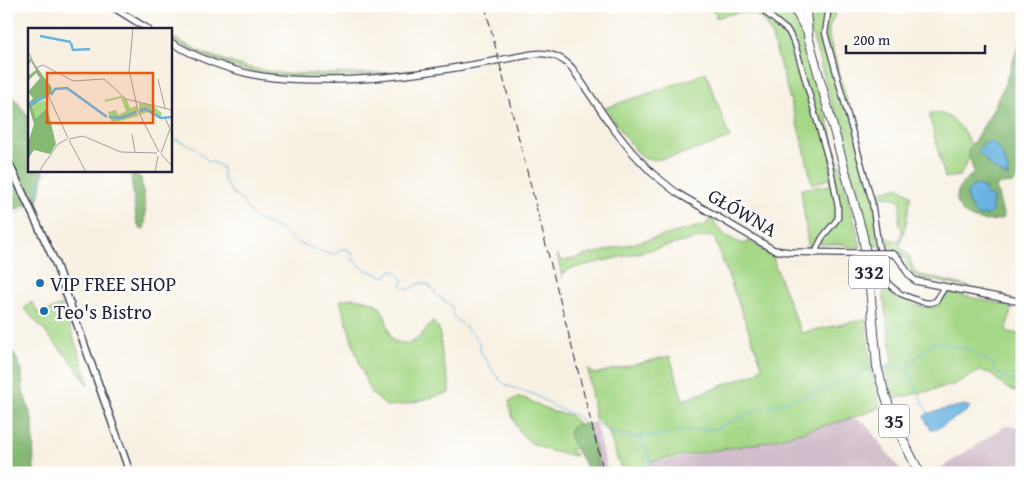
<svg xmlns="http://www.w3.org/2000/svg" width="1028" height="479" font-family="'Gentium Book Plus',serif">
	<rect width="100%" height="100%" fill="#fff"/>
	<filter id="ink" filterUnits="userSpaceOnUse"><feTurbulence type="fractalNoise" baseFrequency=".02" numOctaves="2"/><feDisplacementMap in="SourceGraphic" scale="10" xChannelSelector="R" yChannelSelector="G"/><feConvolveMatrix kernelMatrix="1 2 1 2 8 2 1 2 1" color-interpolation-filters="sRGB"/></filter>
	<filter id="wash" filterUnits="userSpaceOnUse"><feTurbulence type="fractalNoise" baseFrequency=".0096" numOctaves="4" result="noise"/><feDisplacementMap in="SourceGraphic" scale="20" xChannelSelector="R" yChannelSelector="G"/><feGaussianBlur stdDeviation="1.12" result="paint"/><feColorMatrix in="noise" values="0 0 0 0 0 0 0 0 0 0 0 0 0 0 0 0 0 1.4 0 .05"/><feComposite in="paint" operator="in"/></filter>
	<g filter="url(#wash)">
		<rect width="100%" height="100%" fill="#f8f1e3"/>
		<g fill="#d1bdcb">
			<path d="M852,418L864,422L903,473H639L647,470L652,461L668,460L765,442Z"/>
			<path d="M595,422L608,473H601L588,424Z"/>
			<path d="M1005,426H1022V473H934Z"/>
		</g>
		<g fill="#a5d786" stroke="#647c60" fill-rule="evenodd">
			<path d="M715,6H784L795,13L802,26L810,54L861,247H848L844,244H821L816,241L812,247L804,248L808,246L801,189L831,185L829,179L812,184L804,148L772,37C759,6 743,10 716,18V13L712,12Z"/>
			<path d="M812,6H839L829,27V37L873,191L893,189L898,187L911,195L906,224L900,246L910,257L914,272L918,274L970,287V288L917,277C904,269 910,252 890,250L891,243L883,246H869L850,168L809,24V11ZM874,196L891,197L901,201L899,222L902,230L899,241L886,238L880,227Z"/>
			<path d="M170,36L203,53L245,67L285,74L385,73L423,69L490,56L491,59C434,69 381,77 324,77C297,77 271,76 244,70C218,63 194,51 170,39Z"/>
			<path d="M706,72L730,138C714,143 657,166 644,158C634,151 613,120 605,108L693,78Z"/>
			<path d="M930,113C952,111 963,129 972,146L968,151L970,156L960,176L945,178L930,119Z"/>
			<path d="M708,220L714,221C720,233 731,240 744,244L749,241L773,256L775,265L801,333L866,319L869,353L880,408L852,418L765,442L652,461C644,475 637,473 622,473L607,428L595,419L588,369L594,374L670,356L683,400L756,373L762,366L713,235L570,269L563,273L562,278L557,254L559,258L564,261L701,226L707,224Z"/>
			<path d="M886,287C896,295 927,317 940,303C942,301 944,296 945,292L1012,306L1006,331L1022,335V394L1005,387L990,373L980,371L953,385L894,399L884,368L891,367L892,355L883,295Z"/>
			<path d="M353,298C389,302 382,313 392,340C414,349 420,337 432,321L439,328L443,362L449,382V393L403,405L386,406L370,392L356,354L340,300Z"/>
			<path d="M32,302L39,314L62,305L87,376L88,386L76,367L24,308Z"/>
			<path d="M516,398H524L554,412L570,415L577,422L585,446L569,450L576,454L575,456C538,450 515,443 509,401Z"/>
		</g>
		<g fill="#84b873" stroke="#536d57">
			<path d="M1022,36V133L1019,174L1014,183L1000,184L996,187L1004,218C968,230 936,200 974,173L968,151L989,117L1004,86Z"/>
			<path d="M6,88L29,117V170H44L39,199L6,214Z"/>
			<path d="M135,174L141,178C143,194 148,214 144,229H140L136,219L131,176Z"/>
			<path d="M6,338L22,370L23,391L33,423L34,473H6Z"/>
			<path d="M576,424H588L601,473H589C584,459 571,446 569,432Z"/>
		</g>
		<g fill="#68b3e1" stroke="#456a8e">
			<path d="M993,142C1001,149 1009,166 1008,177L994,169L978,152L984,143Z"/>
			<path d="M979,185L986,190L985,193L993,198L992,212L988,215L977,216L968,202L967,193L972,186Z"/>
			<path d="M964,405L970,407L967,411L935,430H931L924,417V416L929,413Z"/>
		</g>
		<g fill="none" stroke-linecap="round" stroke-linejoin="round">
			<g stroke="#68b3e1" stroke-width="1">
				<path d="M170,137L194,147L208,161L215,163L222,167L224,180L231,191L242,201L255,218L283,231L287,235L298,243L329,254H336L340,249H347L352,253L353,260L366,270L386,277L390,271L395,270L404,280L401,284C407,295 413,286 421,283L429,285L438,296L452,307L453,316L474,335L480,344V350L495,374L505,385L533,394L555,407L574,415L584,422"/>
				<path d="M36,204L38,199L37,188L41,176L52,170"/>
				<path d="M6,220L26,209"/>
				<path d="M884,366H896L905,368C914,359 924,354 931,343L936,342L973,350L978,356L993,364L994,371C1003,376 1011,384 1022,381"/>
				<path d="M884,368L895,367"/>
				<path d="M905,368L908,371L928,413"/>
				<path d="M596,423L608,432L635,438L642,436L670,434L685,430L715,429L752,412L827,389L870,368"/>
				<path d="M641,436L656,473"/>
			</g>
		</g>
	</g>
	<g filter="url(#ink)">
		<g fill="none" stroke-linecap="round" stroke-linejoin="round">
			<g stroke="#424154" stroke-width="7">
				<g id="minor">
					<path d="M762,6L766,13L788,31L795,44L831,170L838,207V218C829,231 819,237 816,253"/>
					<path d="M832,6L828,13L825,33L872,202L878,243L887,280L892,287L901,294L922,302L930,303L936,301L945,287"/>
				</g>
			</g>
			<g stroke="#424154" stroke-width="8">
				<g id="tertiary">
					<path d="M111,6L148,29"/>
					<path d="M170,42C196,57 225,69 255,75C281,80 307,80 334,80C401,79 467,66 533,54C549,52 561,56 572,68L612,127L632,152L652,173L677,193L774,250L789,252L845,253"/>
					<path d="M889,253C904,256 903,274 916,281L1022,302"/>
				</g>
			</g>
			<g stroke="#424154" stroke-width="9">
				<path id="secondary" d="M6,157L55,262L130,473"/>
			</g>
			<g stroke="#424154" stroke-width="10">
				<path id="primary" d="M877,366C886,404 901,439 920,473"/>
			</g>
			<g stroke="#424154" stroke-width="10">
				<g id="trunk">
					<path d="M808,6L806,11L808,36L863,236L869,276L877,366"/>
					<path d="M792,9L797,13L805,28"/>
				</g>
			</g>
			<use href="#minor" stroke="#fff" stroke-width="4.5"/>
			<use href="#tertiary" stroke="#fff" stroke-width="5.5"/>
			<use href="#secondary" stroke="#fff" stroke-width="6"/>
			<use href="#primary" stroke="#fff" stroke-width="8"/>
			<use href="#trunk" stroke="#fff" stroke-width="8"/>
			<path stroke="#22223b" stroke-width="1" stroke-dasharray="8 4" stroke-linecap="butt" d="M485,6L604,473"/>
			<g stroke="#424154" stroke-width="8" stroke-linecap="butt">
				<path id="tertiary-bridge" d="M845,253H889"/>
			</g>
			<use href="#tertiary-bridge" stroke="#fff" stroke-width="5.5"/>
		</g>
	</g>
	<g fill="#1f6fb2" stroke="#fff" stroke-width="2">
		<circle cx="40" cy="283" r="5"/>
		<circle cx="44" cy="311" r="5"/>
	</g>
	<g text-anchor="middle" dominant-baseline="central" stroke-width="4.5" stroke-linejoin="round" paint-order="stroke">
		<g fill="#fff" stroke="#646476" stroke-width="1">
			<rect x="849" y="255.5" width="40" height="33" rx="4"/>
			<rect x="879" y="404.5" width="30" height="33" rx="4"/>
		</g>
		<g font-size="19" font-weight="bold" fill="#22223b">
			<text x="869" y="272">332</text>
			<text x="894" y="421">35</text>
		</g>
		<g font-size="20" fill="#22223b" stroke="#fff">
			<text transform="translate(743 212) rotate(30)">GŁÓWNA</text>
		</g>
		<g font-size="20" fill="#22223b" stroke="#fff" text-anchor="start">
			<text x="50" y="283">VIP FREE SHOP</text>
			<text x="54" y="311">Teo's Bistro</text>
		</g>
	</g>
	<g transform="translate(28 28)">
		<rect width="144" height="144" fill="#f8f1e3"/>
		<path d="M93,68L99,72L102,80L109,78L110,88L84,95L80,84L88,82L90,87L98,83L93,70L77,74V72ZM16,72L20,77L8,90L4,77ZM111,75L124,77L134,85L132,91L120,84L111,87Z" fill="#a5d786"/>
		<path d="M2,30L24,60L23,66L4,78L8,90L19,79L28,116L22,126L6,122L0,131V115L6,96L0,76L5,70L0,64L12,50L8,45L0,53V48L8,42L3,33L0,37Z" fill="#84b873"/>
		<path fill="none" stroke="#68b3e1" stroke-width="2.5" d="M12,8L43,14M43,15L45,22L62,21M23,67L27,61L39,60L79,89M0,77L19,68M112,83L117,81L133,90L144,89M81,89L93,90L108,84"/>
		<path fill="none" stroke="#a29ea0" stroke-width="1" d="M0,23L40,110M8,40L15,37L45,53L76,51L98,71L144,82M101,44L105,0M102,46L110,83M130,51L137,80M110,83L131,124M104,106L107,124M41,111L55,108L93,124L129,125M41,112L58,144M133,125L142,101L137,90M133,126L144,138M12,142L30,116L39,111M127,144L130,128"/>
		<path fill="#e8590c" fill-opacity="0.15" stroke="#e8590c" stroke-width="2.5" d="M19,45H125V95H19Z"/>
		<rect width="144" height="144" fill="none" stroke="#22223b" stroke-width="2.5"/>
	</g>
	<rect width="1028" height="479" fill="none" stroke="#fff" stroke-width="25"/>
	<path d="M846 45v8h139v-8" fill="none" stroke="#22223b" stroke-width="2.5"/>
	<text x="853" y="45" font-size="15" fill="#22223b" stroke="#ffffff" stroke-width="4" paint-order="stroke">200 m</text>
</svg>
